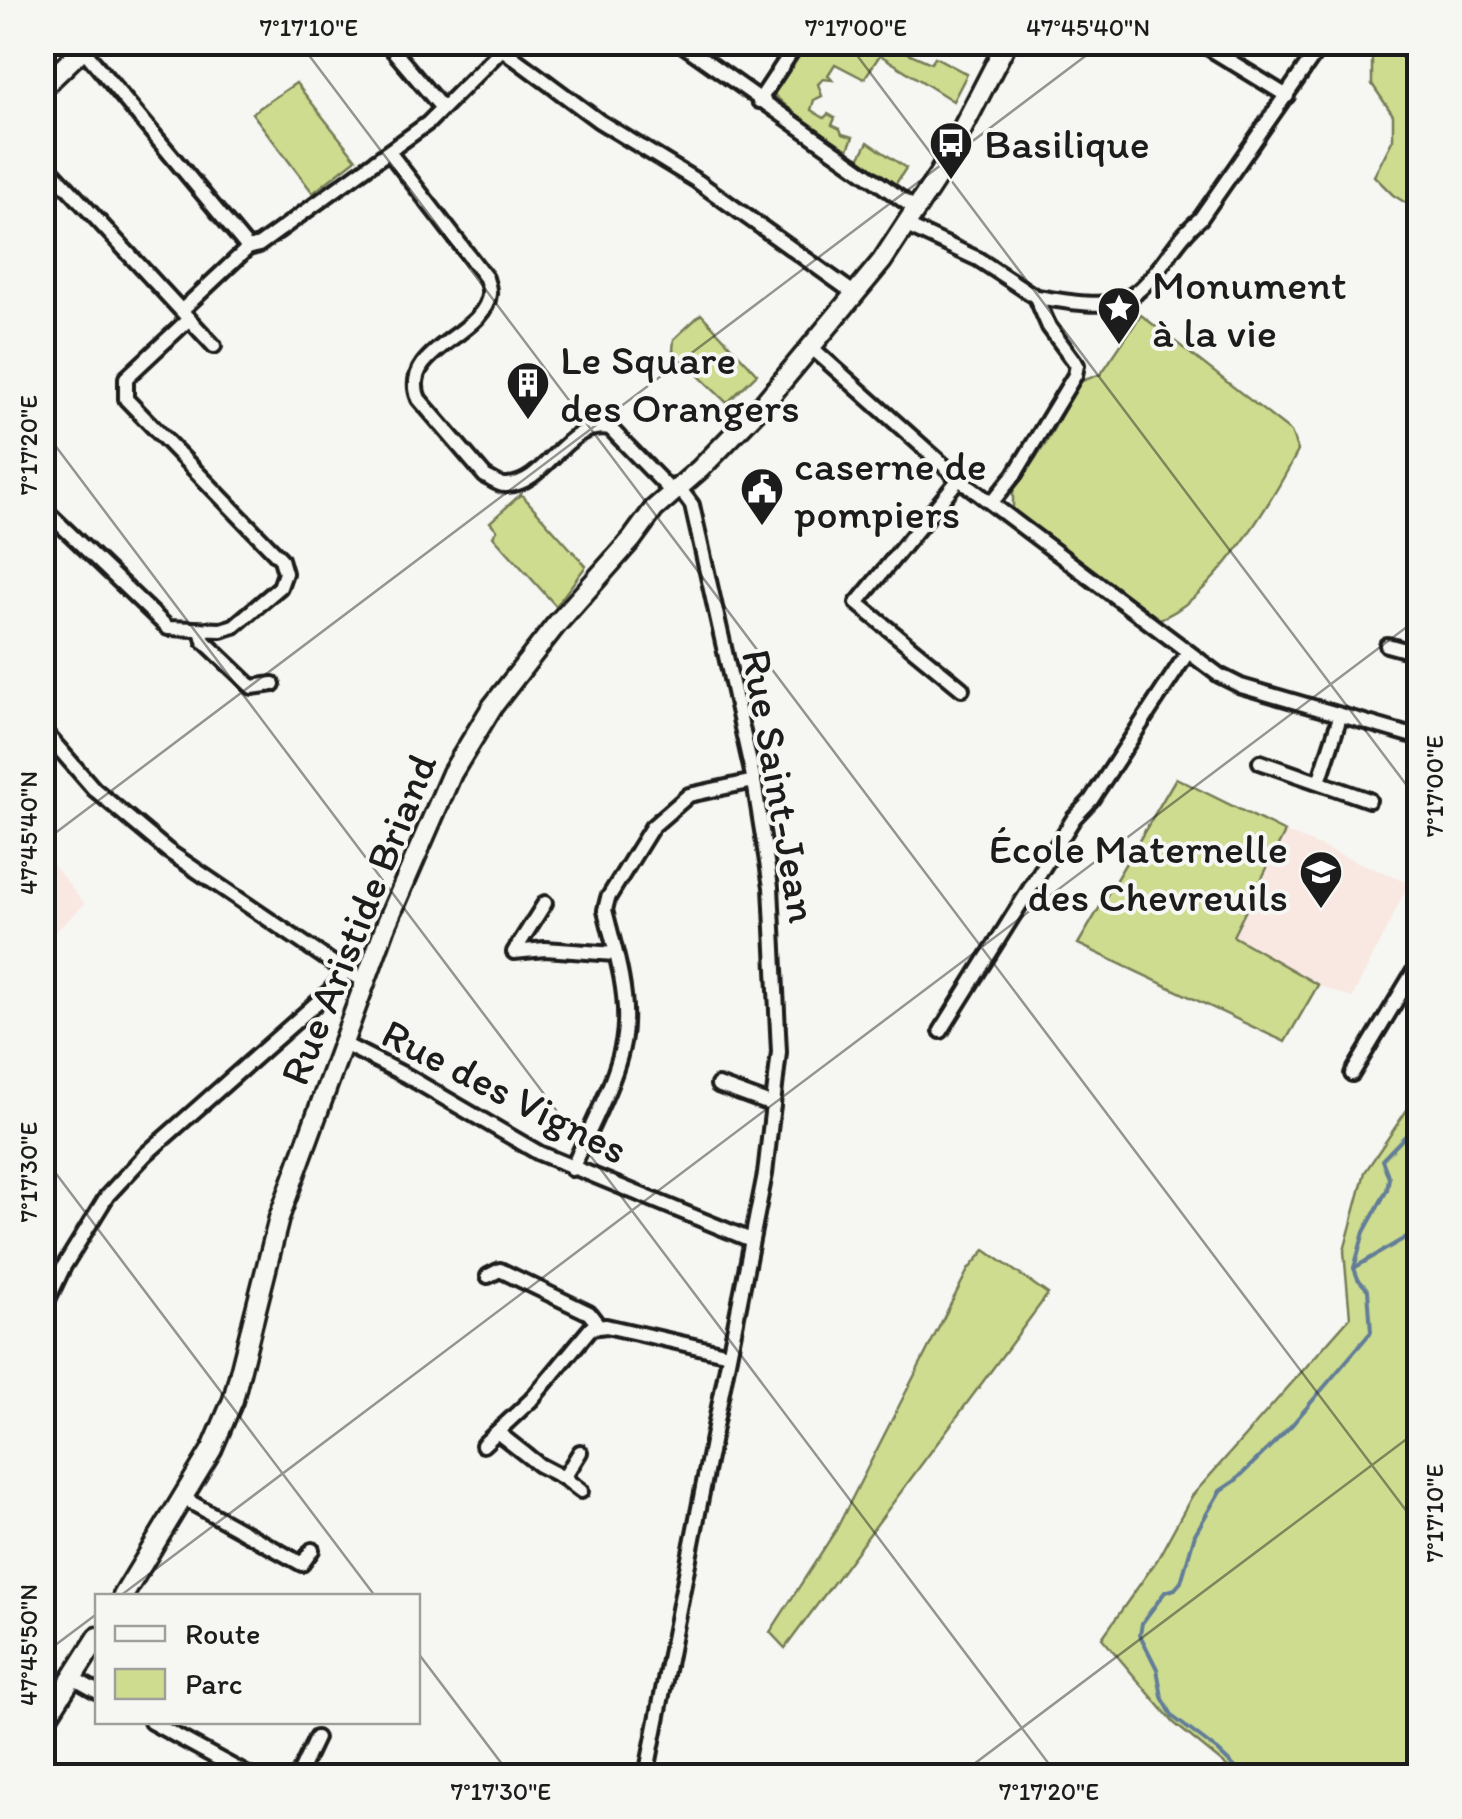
<svg xmlns="http://www.w3.org/2000/svg" width="1462" height="1819" font-family="Itim,sans-serif">
	<rect width="100%" height="100%" fill="#f6f6f2"/>
	<filter id="ink" filterUnits="userSpaceOnUse"><feTurbulence type="fractalNoise" baseFrequency=".01" numOctaves="2"/><feDisplacementMap in="SourceGraphic" scale="20" xChannelSelector="R" yChannelSelector="G"/><feConvolveMatrix kernelMatrix="1 2 1 2 8 2 1 2 1" color-interpolation-filters="sRGB"/></filter>
	<g filter="url(#ink)">
		<g fill="#f9e7e2">
			<path d="M1285,832L1409,883L1352,998L1318,985L1233,937Z"/>
			<path d="M43,853L85,904L43,943Z"/>
		</g>
		<g fill="#cedc8f" stroke="#757c56" stroke-width="2.5">
			<path d="M805,43H861L869,47L872,43H913L908,53L931,63L935,57L967,74L953,101L880,55L864,79L835,64L828,75L832,80L823,79L818,84L822,96L814,100L811,110L824,118L828,114L835,118L832,125L840,129L842,134L853,137L847,152L819,135L775,96L774,90Z"/>
			<path d="M1357,43H1419V211L1393,195L1374,176L1393,139V115L1372,84V56Z"/>
			<path d="M296,83L356,159L313,193L252,113Z"/>
			<path d="M868,142L906,168L895,185L855,157H860Z"/>
			<path d="M701,314L757,374L727,403L673,351L674,339Z"/>
			<path d="M1141,315L1291,432L1298,451C1272,501 1212,602 1157,620L1013,512V491L1046,443L1079,382L1101,374Z"/>
			<path d="M521,494L586,566L556,606L493,536L497,530L490,522Z"/>
			<path d="M1176,778L1285,832L1233,936L1318,985L1285,1042L1078,944Z"/>
			<path d="M1419,1092V1776H1239L1174,1723L1102,1638L1157,1560L1192,1496L1350,1317L1344,1251L1365,1172Z"/>
			<path d="M985,1250L1048,1294L785,1648L770,1632L836,1530L968,1270Z"/>
		</g>
		<g fill="none" stroke-linecap="round" stroke-linejoin="round">
			<g stroke="#627d98" stroke-width="4">
				<path d="M1354,1268L1364,1232L1387,1190L1389,1178L1382,1160L1414,1127L1420,1116"/>
				<path d="M1354,1268L1420,1229"/>
				<path d="M1244,1776L1218,1751L1173,1717L1162,1697L1157,1669L1140,1635L1142,1623L1165,1592L1175,1589L1181,1582L1195,1534L1220,1491L1235,1481L1291,1426L1371,1332L1368,1290L1358,1279L1354,1268"/>
			</g>
			<g stroke="#1c1c1c" stroke-width="20">
				<g id="street">
					<path d="M77,42L248,248"/>
					<path d="M386,42L442,108"/>
					<path d="M679,42L917,210"/>
					<path d="M1199,42L1287,96"/>
					<path d="M502,49L599,121L697,181L855,294"/>
					<path d="M759,101L798,42"/>
					<path d="M389,152L486,278C487,283 490,288 489,294C486,335 398,350 419,399L485,476C491,479 500,486 507,485C547,484 565,420 610,428L671,491"/>
					<path d="M42,160L214,346"/>
					<path d="M907,226L978,259L1036,297L1049,327L1077,365L1075,375L1015,474L992,502"/>
					<path d="M1036,297C1066,301 1112,313 1138,291C1162,271 1175,239 1200,219L1323,42"/>
					<path d="M182,310L248,248L259,245L428,123L509,42"/>
					<path d="M811,347L959,479L1219,675L1241,686L1420,738"/>
					<path d="M959,479L857,603L962,689"/>
					<path d="M42,507L168,628L221,630L234,626L280,587L285,573L281,559L126,399V378L189,319"/>
					<path d="M201,630L204,641L252,687L273,684"/>
					<path d="M1387,645L1420,654"/>
					<path d="M42,729L94,789L168,851L346,972L365,980"/>
					<path d="M1260,762L1369,800"/>
					<path d="M1319,782L1340,717"/>
					<path d="M545,903L514,952L545,949L615,954"/>
					<path d="M941,1031L1074,818L1091,800L1188,652"/>
					<path d="M342,1043L407,1076L539,1153L751,1240"/>
					<path d="M1352,1074L1420,961"/>
					<path d="M718,1085L773,1105"/>
					<path d="M572,1169C590,1127 624,1069 625,1024C627,986 614,947 605,910L608,898L652,827L689,795L754,781"/>
					<path d="M488,1276L500,1270L589,1313L599,1326"/>
					<path d="M44,1308L64,1266L107,1196L146,1154L330,991L346,972"/>
					<path d="M497,1432L539,1465L564,1478L580,1452"/>
					<path d="M483,1445L531,1400L591,1328L606,1326L729,1354"/>
					<path d="M564,1478L581,1491"/>
					<path d="M183,1498L302,1564L312,1550"/>
					<path d="M73,1678L98,1692"/>
					<path d="M151,1722L250,1776"/>
					<path d="M298,1776L316,1738"/>
					<path d="M646,1776L765,1174L779,1052L771,887L754,781L692,505L677,485"/>
				</g>
			</g>
			<g stroke="#1c1c1c" stroke-width="25">
				<g id="secondary">
					<path d="M42,88L90,42"/>
					<path d="M123,1596L212,1449L233,1400L279,1218L386,925L452,773L492,707L555,626L632,539L654,509L700,469L765,402L882,261L939,174L1007,42"/>
					<path d="M42,1725L98,1637"/>
				</g>
			</g>
			<use href="#street" stroke="#f6f6f2" stroke-width="12"/>
			<use href="#secondary" stroke="#f6f6f2" stroke-width="18"/>
		</g>
	</g>
	<path fill="none" stroke="#1c1c1c" stroke-width="2.5" stroke-opacity="0.45" d="M299,42L1420,1529M847,42L1420,803M1394,42L1420,76M42,428L1058,1776M42,843L1104,42M42,1155L375,1596M120,1596L1420,617M418,1653L511,1776M42,1655L98,1613M958,1776L1420,1429"/>
	<defs>
		<g id="bus-pin" transform="scale(2.25)"><path d="M0 17L-7.5 6A9.5 9.5 0 1 1 7.5 6Z" fill="#1c1c1c" stroke="#f6f6f2"/><path d="M-5-6H5V4H4V6H2V4H-2V6H-4V4H-5ZM-3.5-4V0h7V-4ZM-3.5 1.2v1.5H-2V1.2ZM2 1.2v1.5H3.5V1.2Z" fill="#fff"/></g>
		<g id="sight-pin" transform="scale(2.25)"><path d="M0 17L-7.5 6A9.5 9.5 0 1 1 7.5 6Z" fill="#1c1c1c" stroke="#f6f6f2"/><path d="M0-6L1.8-2.2L6-1.7L2.9 1.2L3.7 5.4L0 3.3L-3.7 5.4L-2.9 1.2L-6-1.7L-1.8-2.2Z" fill="#fff"/></g>
		<g id="building-pin" transform="scale(2.25)"><path d="M0 17L-7.5 6A9.5 9.5 0 1 1 7.5 6Z" fill="#1c1c1c" stroke="#f6f6f2"/><path d="M-4-6H4V6H1V3H-1V6H-4ZM-2.5-4.3h1.7v1.8h-1.7ZM.8-4.3h1.7v1.8H.8ZM-2.5-1h1.7V.8h-1.7ZM.8-1h1.7V.8H.8Z" fill="#fff"/></g>
		<g id="civic-pin" transform="scale(2.25)"><path d="M0 17L-7.5 6A9.5 9.5 0 1 1 7.5 6Z" fill="#1c1c1c" stroke="#f6f6f2"/><path d="M-.6-6.5H3V-4.5H.6V-3L4-1V1h2V6H-6V1h2V-1L-.6-3ZM-1.2 2.5V6h2.4V2.5Z" fill="#fff"/></g>
		<g id="school-pin" transform="scale(2.25)"><path d="M0 17L-7.5 6A9.5 9.5 0 1 1 7.5 6Z" fill="#1c1c1c" stroke="#f6f6f2"/><path d="M0-5L7-2L0 1L-7-2ZM-4 1L0 2.5L4 1V4Q0 6-4 4Z" fill="#fff"/></g>
	</defs>
	<g fill-rule="evenodd">
		<use href="#bus-pin" x="951" y="143"/>
		<use href="#sight-pin" x="1119" y="308"/>
		<use href="#building-pin" x="528" y="383"/>
		<use href="#civic-pin" x="762" y="489"/>
		<use href="#school-pin" x="1321" y="872"/>
	</g>
	<g text-anchor="middle" dominant-baseline="central" stroke-width="8" stroke-linejoin="round" paint-order="stroke">
		<g font-size="42" fill="#1c1c1c" stroke="#f6f6f2" text-anchor="start">
			<text x="984" y="143">Basilique</text>
			<text x="1152" y="284">Monument<tspan x="1152" dy="48">à la vie</tspan></text>
			<text x="560" y="359">Le Square<tspan x="560" dy="48">des Orangers</tspan></text>
			<text x="794" y="465">caserne de<tspan x="794" dy="48">pompiers</tspan></text>
			<text x="1288" y="848" text-anchor="end">École Maternelle<tspan x="1288" dy="48">des Chevreuils</tspan></text>
		</g>
		<g font-size="42" fill="#1c1c1c" stroke="#f6f6f2">
			<text transform="translate(780 786) rotate(80)">Rue Saint-Jean</text>
			<text transform="translate(358 919) rotate(-68)">Rue Aristide Briand</text>
			<text transform="translate(505 1091) rotate(27)">Rue des Vignes</text>
		</g>
	</g>
	<rect width="1462" height="1819" fill="none" stroke="#f6f6f2" stroke-width="110"/>
	<rect x="95" y="1594" width="325" height="130" fill="#f6f6f2" stroke="#9f9f9c" stroke-width="2.5"/>
	<rect x="115" y="1626" width="50" height="15" fill="#f6f6f2" stroke="#9f9f9c" stroke-width="2.5"/>
	<text x="185" y="1644" font-size="30" fill="#1c1c1c">Route</text>
	<rect x="115" y="1669" width="50" height="30" fill="#cedc8f" stroke="#9f9f9c" stroke-width="2.5"/>
	<text x="185" y="1694" font-size="30" fill="#1c1c1c">Parc</text>
	<rect x="55" y="55" width="1352" height="1709" fill="none" stroke="#1c1c1c" stroke-width="4"/>
	<g font-size="25" text-anchor="middle" fill="#1c1c1c">
		<text x="309" y="36">7°17'10"E</text>
		<text x="856" y="36">7°17'00"E</text>
		<text x="1088" y="36">47°45'40"N</text>
		<text transform="translate(28 445) rotate(-90)" y="9">7°17'20"E</text>
		<text transform="translate(1434 786) rotate(-90)" y="9">7°17'00"E</text>
		<text transform="translate(28 833) rotate(-90)" y="9">47°45'40"N</text>
		<text transform="translate(28 1172) rotate(-90)" y="9">7°17'30"E</text>
		<text transform="translate(1434 1513) rotate(-90)" y="9">7°17'10"E</text>
		<text transform="translate(28 1645) rotate(-90)" y="9">47°45'50"N</text>
		<text x="501" y="1800">7°17'30"E</text>
		<text x="1049" y="1800">7°17'20"E</text>
	</g>
</svg>
